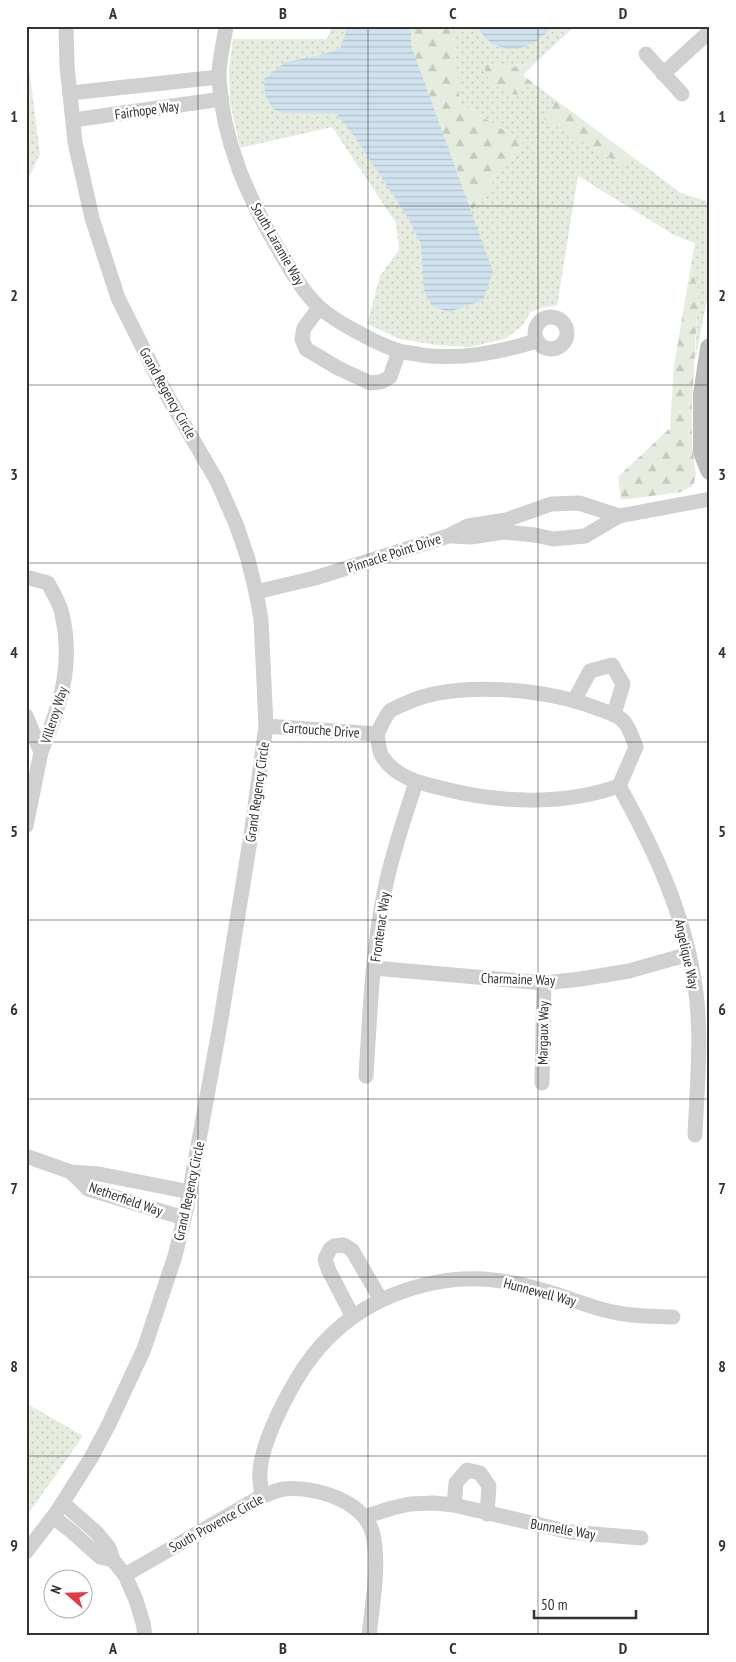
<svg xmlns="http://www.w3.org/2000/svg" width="736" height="1662" font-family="'PT Sans Narrow',sans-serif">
	<defs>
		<pattern id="grass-dots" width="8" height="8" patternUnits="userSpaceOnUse" patternTransform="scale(1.25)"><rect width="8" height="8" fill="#e6ecdf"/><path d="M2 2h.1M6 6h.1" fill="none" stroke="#c6cbc0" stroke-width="1.8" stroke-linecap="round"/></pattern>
		<pattern id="forest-firs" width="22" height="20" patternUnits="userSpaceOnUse" patternTransform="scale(1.25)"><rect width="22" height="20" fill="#e6ecdf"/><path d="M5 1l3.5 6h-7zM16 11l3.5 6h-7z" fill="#c6cbc0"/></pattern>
		<pattern id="water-rules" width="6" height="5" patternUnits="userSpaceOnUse" patternTransform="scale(1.25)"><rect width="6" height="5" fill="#cfe2ee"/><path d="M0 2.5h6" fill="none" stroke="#b2c2cd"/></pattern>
	</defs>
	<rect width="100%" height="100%" fill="#fff"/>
	<g fill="url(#grass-dots)">
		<path d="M332,26H411V45L472,209L523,142L460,103L452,26H575L537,61L514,67L484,64L516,94L533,83L556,100L545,119L623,166L633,157L681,193L710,202V284L695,361L698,291L691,265L695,243L674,235L578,176L557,306L543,307L531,312L521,327L505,339L470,347L437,345L400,339L367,324L380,276L399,250L396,223L332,127L240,148L230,102L229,70L233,39H327Z"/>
		<path d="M26,44L40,154L26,184Z"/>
		<path d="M26,1403L83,1436L26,1517Z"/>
	</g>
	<g fill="url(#forest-firs)">
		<path d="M411,26H452L460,103L523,142L472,210L411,45Z"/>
		<path d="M537,61L523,75L533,83L516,95L490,84L483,64L514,67Z"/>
		<path d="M556,100L633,157L623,166L544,119Z"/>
		<path d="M691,265L698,291L692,406V445L696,474L693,486L681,492L621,500L618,477L670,428L674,365Z"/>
	</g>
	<g fill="url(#water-rules)">
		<path d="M348,26H411V45L493,272L483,300L449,312L432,306L424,290L421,244L407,216L355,137L337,114L283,113L273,109L265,95L264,79L286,62L317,56L340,49Z"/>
		<path d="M478,26H553C548,31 544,36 538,40C517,55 489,51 478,26Z"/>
	</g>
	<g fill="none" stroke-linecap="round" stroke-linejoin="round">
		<path stroke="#cdcdcd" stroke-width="2.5" stroke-dasharray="2.5 2.5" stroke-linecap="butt" d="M26,121V123"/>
		<g stroke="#d0d0d0" stroke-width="15">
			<path d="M226,26C224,43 218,62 219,79C223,142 248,198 280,252C291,271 303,292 319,307C336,322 377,344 399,351C406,353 414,353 421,355C461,360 498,353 536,341"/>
			<path d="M646,54L682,94"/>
			<path d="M663,74L710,31"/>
			<path d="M70,93L219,77"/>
			<path d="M73,120L222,99"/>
			<path d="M319,308L304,328L302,339L306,349L338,368L370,383L381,382L390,377L399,351"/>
			<circle cx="551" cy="333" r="16"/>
			<path d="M452,536L471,537L504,532L535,535L553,539L585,536L619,516L710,499"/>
			<path d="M26,577L48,583C53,593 60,604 62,614C74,665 60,706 41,752L26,716"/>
			<path d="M256,592L315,578L448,536L468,526L506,520L551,504L579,503L619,516"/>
			<path d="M574,701L590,671L612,665L623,684L614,714"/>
			<path d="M266,726L377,734"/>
			<path d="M377,734C381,727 385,716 390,711C394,708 400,706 404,704C455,679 547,689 599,709C607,712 619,715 625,723C630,729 633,740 636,747L619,786"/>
			<path d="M377,734C378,741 379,751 382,756C395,777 419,783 441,788C498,803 562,806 619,786"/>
			<path d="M619,786C653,847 683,910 694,980C703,1031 697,1084 695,1135"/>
			<path d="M26,826L41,752"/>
			<path d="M374,968L544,983L581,979L629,971L689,954"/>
			<path d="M366,1076C370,1013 372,950 385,889C392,853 405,817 416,782"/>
			<path d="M542,1083L544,983"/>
			<path d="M26,1156L71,1172L99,1174L190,1192"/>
			<path d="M71,1172L88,1189L184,1218"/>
			<path d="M353,1317L328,1269L325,1259L330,1249L334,1246L344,1245L352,1250L381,1300"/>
			<path d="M262,1496C261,1488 259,1478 260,1470C263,1439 287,1394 303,1369C325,1336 356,1310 393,1295C451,1272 497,1275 555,1294C574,1300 593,1308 613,1312C633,1317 653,1316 673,1317"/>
			<path d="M63,1503L97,1533L109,1548L113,1560L125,1575L136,1600L143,1623L145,1636"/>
			<path d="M454,1505L456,1483L467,1470L480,1473L489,1486L487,1514"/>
			<path d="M53,1517L70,1530L100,1557L113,1560"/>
			<path d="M364,1517L392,1508L410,1504L434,1503L454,1505L570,1532L641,1538"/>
			<path d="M26,1552L56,1513L91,1458L109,1424L144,1349L175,1256L187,1206L220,1025L251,835L266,726L261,619L256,592L248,559L236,524L217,481L164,390L118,298L92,218L75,142L67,66L66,26"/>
			<path d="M125,1575L262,1496C269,1494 277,1490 284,1489C315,1486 366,1501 373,1535C380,1566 372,1605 369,1636"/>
		</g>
		<path stroke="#bdbdbd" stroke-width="20" d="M710,348L703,395V452L710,470"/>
	</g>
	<path fill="none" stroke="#333" stroke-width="1" stroke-opacity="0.55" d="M198,26V1636M368,26V1636M538,26V1636M26,206H710M26,385H710M26,563H710M26,742H710M26,920H710M26,1099H710M26,1277H710M26,1456H710"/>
	<g text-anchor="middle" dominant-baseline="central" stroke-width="5" stroke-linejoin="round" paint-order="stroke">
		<g font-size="14" fill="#333" stroke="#fff">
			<text transform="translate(147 110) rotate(-8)">Fairhope Way</text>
			<text transform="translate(278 244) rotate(60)">South Laramie Way</text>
			<text transform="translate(168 393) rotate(61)">Grand Regency Circle</text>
			<text transform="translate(394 553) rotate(-18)">Pinnacle Point Drive</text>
			<text transform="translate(54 715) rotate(-72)">Villeroy Way</text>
			<text transform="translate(321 730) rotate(4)">Cartouche Drive</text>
			<text transform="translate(257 792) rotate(-82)">Grand Regency Circle</text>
			<text transform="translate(380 927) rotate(-82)">Frontenac Way</text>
			<text transform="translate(687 954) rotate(78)">Angelique Way</text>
			<text transform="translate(518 979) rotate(2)">Charmaine Way</text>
			<text transform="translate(543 1033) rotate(-89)">Margaux Way</text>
			<text transform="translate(189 1191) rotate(-78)">Grand Regency Circle</text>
			<text transform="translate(126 1199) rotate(19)">Netherfield Way</text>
			<text transform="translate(540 1292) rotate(15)">Hunnewell Way</text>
			<text transform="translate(216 1523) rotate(-29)">South Provence Circle</text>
			<text transform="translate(563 1529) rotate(10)">Bunnelle Way</text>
		</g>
	</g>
	<rect width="736" height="1662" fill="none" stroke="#ffffff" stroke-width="55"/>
	<g transform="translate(68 1594) rotate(290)"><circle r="24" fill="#ffffff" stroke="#adadad"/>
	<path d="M0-4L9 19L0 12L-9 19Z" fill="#e63946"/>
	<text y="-8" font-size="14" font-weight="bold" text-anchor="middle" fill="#333333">N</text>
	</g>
	<path d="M534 1610v8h102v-8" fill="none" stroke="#333333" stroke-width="2.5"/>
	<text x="541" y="1610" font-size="15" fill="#333333" stroke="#ffffff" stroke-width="4" paint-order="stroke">50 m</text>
	<rect x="28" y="28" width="680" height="1606" fill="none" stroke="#333" stroke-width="2"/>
	<g font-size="16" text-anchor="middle" font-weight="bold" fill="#333">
		<text x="113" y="19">A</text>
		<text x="283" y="19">B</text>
		<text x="453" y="19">C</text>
		<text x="623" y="19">D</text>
		<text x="14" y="122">1</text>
		<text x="722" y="122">1</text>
		<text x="14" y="301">2</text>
		<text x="722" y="301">2</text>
		<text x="14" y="480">3</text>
		<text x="722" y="480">3</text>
		<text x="14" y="658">4</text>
		<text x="722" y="658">4</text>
		<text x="14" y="837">5</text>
		<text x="722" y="837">5</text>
		<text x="14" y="1015">6</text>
		<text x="722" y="1015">6</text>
		<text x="14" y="1194">7</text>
		<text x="722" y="1194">7</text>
		<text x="14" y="1372">8</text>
		<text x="722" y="1372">8</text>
		<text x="14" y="1551">9</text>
		<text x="722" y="1551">9</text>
		<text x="113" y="1654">A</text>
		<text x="283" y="1654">B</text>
		<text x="453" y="1654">C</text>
		<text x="623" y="1654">D</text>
	</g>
</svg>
